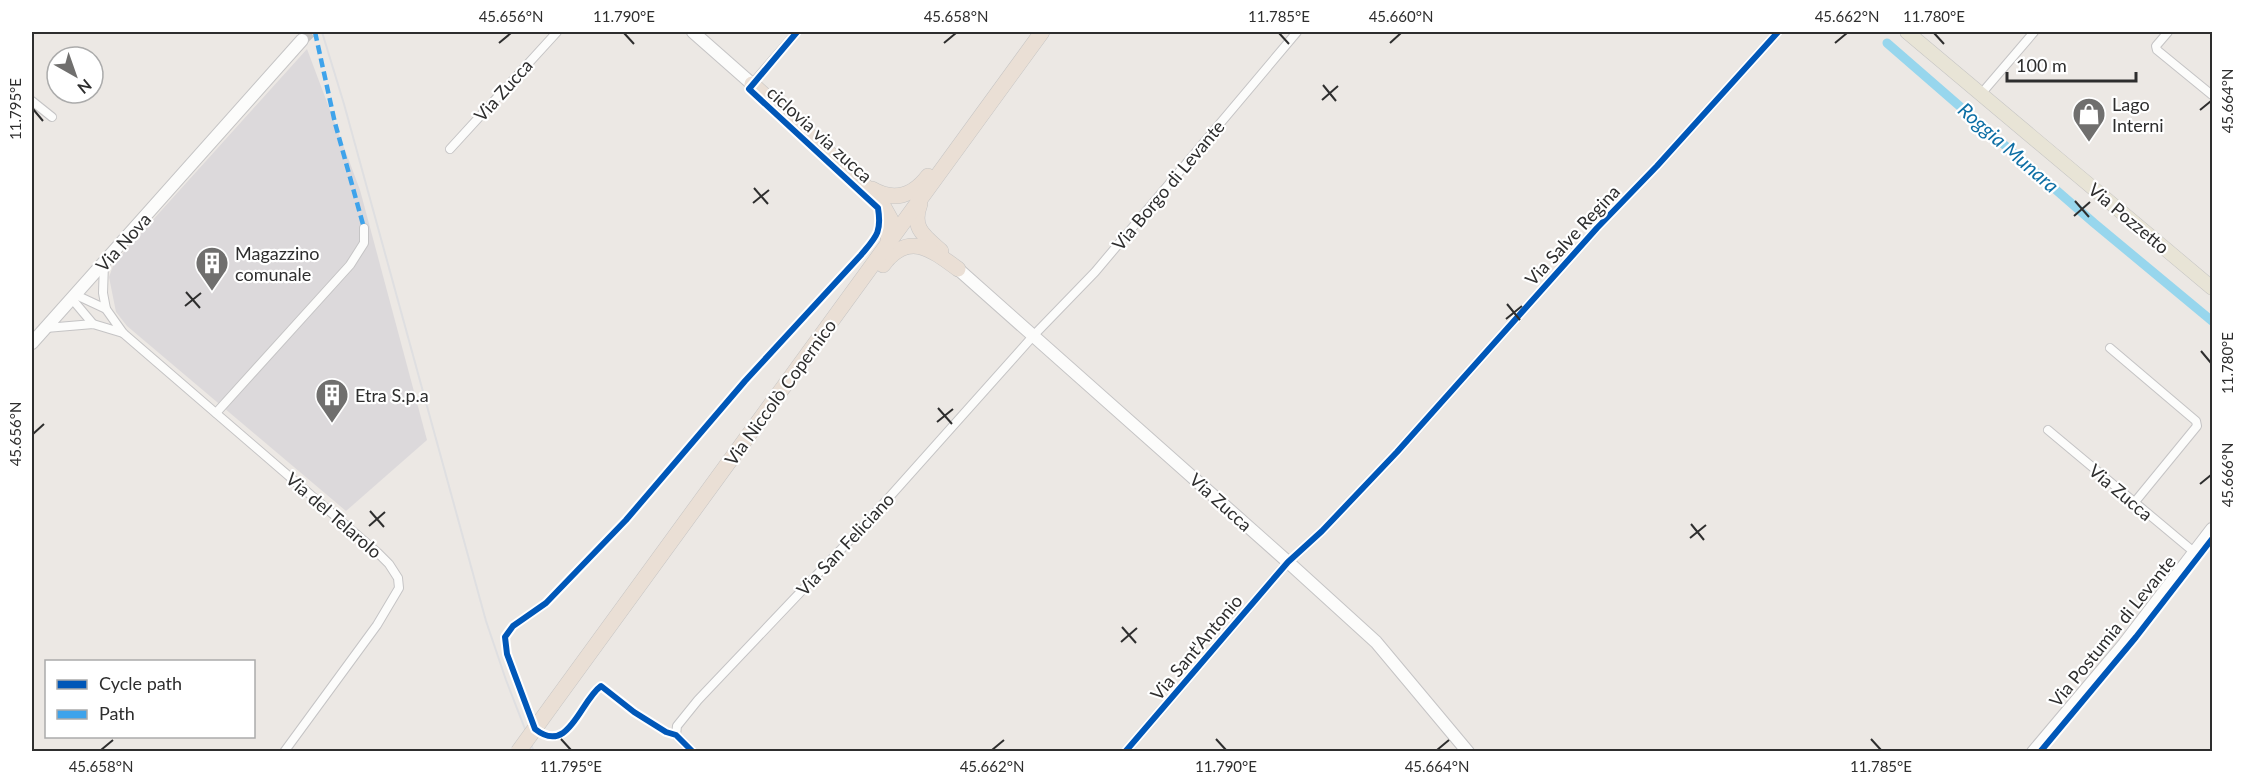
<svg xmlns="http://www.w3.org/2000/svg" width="2244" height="783" font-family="Lato,sans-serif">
	<rect width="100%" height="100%" fill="#ece8e4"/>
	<path fill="#dcd9db" d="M307,49L360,190L427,440L346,511L127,326L116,312L109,277L114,263Z"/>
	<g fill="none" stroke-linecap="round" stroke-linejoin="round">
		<path stroke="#97d6ed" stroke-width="9" d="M1887,43L2094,223L2212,321"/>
		<path stroke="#c6c3c0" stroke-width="12" stroke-dasharray="12 6" stroke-linecap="butt" d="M302,40L310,32"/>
		<g stroke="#c5c4c5" stroke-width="10">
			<g id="street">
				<path d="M2168,32L2156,46L2157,50L2212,95"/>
				<path d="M752,84L797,32"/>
				<path d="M1981,94L2034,32"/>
				<path d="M32,101L52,117"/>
				<path d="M450,149L557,32"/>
				<path d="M104,263L103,293L106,309L123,333L378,553L389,564L398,578L399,588L377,625L284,752"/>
				<path d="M76,295L106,309"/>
				<path d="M72,299L93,324"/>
				<path d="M46,328L93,324L123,333"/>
				<path d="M2110,348L2196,421L2197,426L2134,503"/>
				<path d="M216,413L350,265L364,243V228"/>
				<path d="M2048,430L2194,552"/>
				<path d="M693,752L676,735L677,726L698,700L868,521L1034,335L1095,272L1297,32"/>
				<path d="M1125,752L1288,562L1322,531L1397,452L1597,228L1657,166L1778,32"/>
			</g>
		</g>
		<g stroke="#c5c4c5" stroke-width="14">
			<g id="secondary">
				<path d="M693,32L752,84"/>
				<path d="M958,269L1288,562L1376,642L1468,752"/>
				<path d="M32,343L302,40"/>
				<path d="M2033,752L2124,644L2212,529"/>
			</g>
		</g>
		<g stroke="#c6c5c4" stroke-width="15">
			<path id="primary" d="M1907,32L2212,288"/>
		</g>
		<g stroke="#c6c5c4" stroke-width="16">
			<g id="highway">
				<path d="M752,84L861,182L881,202L891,220L888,241"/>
				<path d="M872,189C894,202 913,196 928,176"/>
				<path d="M920,204C911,228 924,236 941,251"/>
				<path d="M883,265C908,231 931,249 958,269"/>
				<path d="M552,705L1042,32"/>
			</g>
		</g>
		<use href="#street" stroke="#fcfcfb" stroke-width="8"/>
		<use href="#secondary" stroke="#fcfcfb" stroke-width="12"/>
		<use href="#primary" stroke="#e8e4d6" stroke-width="14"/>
		<use href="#highway" stroke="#eadfd5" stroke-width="15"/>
		<path stroke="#dfdfe1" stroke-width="2" d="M322,32L344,104L486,621L506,680L534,752"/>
		<g stroke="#c6c5c4" stroke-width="16" stroke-linecap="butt">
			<path id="highway-bridge" d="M518,752L552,705"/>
		</g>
		<use href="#highway-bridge" stroke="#eadfd5" stroke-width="15"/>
		<path stroke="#3ea3eb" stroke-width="4.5" stroke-dasharray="9 4.5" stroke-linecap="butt" d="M315,32L335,123L364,228"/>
		<g stroke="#fff" stroke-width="10">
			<g id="cycleway">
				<path d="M693,752L676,735L666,732L634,712L601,686C580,701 569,756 535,729L507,654L505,637L513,626L546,603L626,520L745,381L861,255C876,237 882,233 878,208L749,89L797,32"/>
				<path d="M1125,752L1288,562L1322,531L1397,452L1597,228L1657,166L1778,32"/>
				<path d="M2040,752L2136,637L2212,539"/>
			</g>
		</g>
		<use href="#cycleway" stroke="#0057b8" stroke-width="6"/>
	</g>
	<path fill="none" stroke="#2e2e2e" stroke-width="2" d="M624,33L634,44M1279,33L1289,44M1934,33L1944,44M499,43L511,33M944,43L956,33M1390,43L1401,33M1835,43L1847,33M1323,85L1336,101M1322,100L1338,86M33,109L43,121M2200,110L2211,101M754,188L768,204M2075,201L2089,217M753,203L769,190M2074,216L2090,202M186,292L200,308M1507,304L1520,320M185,306L201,293M1506,319L1522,306M2201,351L2211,363M938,408L952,424M937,422L953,409M33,434L44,424M2200,484L2211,475M370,511L384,527M1691,524L1704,540M369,526L385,512M1690,538L1706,525M1122,627L1136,643M1121,642L1137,628M561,739L571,750M1216,739L1226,750M1871,739L1881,750M101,750L113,740M992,750L1004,740M1437,750L1449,740"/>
	<defs>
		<g id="shop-pin" transform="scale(1.725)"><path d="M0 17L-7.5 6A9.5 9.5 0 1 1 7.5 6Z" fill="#706f6e" stroke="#fff"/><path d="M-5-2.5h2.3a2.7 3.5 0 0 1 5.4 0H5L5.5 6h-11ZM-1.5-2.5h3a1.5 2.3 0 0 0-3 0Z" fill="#fff"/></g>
		<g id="building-pin" transform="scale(1.725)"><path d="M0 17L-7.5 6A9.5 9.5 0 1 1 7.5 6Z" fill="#706f6e" stroke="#fff"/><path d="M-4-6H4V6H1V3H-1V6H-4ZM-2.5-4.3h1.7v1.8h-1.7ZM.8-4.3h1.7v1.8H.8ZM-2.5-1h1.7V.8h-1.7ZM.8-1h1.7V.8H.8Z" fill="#fff"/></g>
	</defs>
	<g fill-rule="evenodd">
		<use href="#shop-pin" x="2089" y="114"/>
		<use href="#building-pin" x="212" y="263"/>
		<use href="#building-pin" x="332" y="395"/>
	</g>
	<g text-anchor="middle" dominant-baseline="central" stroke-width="4.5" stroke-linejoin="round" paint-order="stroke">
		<g font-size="18" fill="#2e2e2e" stroke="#fff">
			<text transform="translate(503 90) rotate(-48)">Via Zucca</text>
			<text transform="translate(820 134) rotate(42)">ciclovia via zucca</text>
			<text transform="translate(1168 185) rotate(-50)">Via Borgo di Levante</text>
			<text transform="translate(2129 218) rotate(40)">Via Pozzetto</text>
			<text transform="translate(1572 235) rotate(-47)">Via Salve Regina</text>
			<text transform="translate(123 242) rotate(-48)">Via Nova</text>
			<text transform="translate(780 392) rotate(-54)">Via Niccolò Copernico</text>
			<text transform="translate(2121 492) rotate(40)">Via Zucca</text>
			<text transform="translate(1221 502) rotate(42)">Via Zucca</text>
			<text transform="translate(334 515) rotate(41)">Via del Telarolo</text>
			<text transform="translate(845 544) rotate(-47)">Via San Feliciano</text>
			<text transform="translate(2112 631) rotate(-51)">Via Postumia di Levante</text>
			<text transform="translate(1196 647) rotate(-50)">Via Sant'Antonio</text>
		</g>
		<g font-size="18" fill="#2e2e2e" stroke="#fff" text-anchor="start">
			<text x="2112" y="104">Lago<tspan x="2112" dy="21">Interni</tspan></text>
			<text x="235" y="253">Magazzino<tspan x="235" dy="21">comunale</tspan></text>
			<text x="355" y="395">Etra S.p.a</text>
		</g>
		<g font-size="20" font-style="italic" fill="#0c6ea4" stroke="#fff">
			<text transform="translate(2009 147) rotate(41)">Roggia Munara</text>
		</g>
	</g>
	<rect width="2244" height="783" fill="none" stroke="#ffffff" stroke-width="66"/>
	<rect x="45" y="660" width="210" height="78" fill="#ffffff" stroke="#ababab" stroke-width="1.5"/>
	<rect x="57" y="680" width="30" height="9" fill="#0057b8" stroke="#ababab" stroke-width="1.5"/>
	<text x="99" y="690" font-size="18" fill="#2e2e2e">Cycle path</text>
	<rect x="57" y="710" width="30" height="9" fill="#3ea3eb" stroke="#ababab" stroke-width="1.5"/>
	<text x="99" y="720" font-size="18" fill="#2e2e2e">Path</text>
	<g transform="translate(75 75) rotate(140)"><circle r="28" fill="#ffffff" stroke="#ababab" stroke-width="1.5"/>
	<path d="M0-4.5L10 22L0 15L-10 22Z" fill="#706f6e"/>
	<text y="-9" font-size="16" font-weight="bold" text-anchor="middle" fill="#2e2e2e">N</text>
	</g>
	<path d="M2007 72v9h129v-9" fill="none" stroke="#2e2e2e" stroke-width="3"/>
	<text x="2016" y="72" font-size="18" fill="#2e2e2e" stroke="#ffffff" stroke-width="4.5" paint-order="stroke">100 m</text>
	<rect x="33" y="33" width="2178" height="717" fill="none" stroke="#2e2e2e" stroke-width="2"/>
	<g font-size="15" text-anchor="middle" fill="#2e2e2e">
		<text x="511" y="22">45.656°N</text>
		<text x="624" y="22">11.790°E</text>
		<text x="956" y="22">45.658°N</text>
		<text x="1279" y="22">11.785°E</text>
		<text x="1401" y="22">45.660°N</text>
		<text x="1847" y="22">45.662°N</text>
		<text x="1934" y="22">11.780°E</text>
		<text transform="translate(2228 101) rotate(-90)" y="5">45.664°N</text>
		<text transform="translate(16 109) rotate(-90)" y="5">11.795°E</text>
		<text transform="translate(2228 363) rotate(-90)" y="5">11.780°E</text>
		<text transform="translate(16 434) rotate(-90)" y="5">45.656°N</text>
		<text transform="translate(2228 475) rotate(-90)" y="5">45.666°N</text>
		<text x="101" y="772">45.658°N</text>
		<text x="571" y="772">11.795°E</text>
		<text x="992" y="772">45.662°N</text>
		<text x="1226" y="772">11.790°E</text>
		<text x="1437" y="772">45.664°N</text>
		<text x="1881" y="772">11.785°E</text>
	</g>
</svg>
